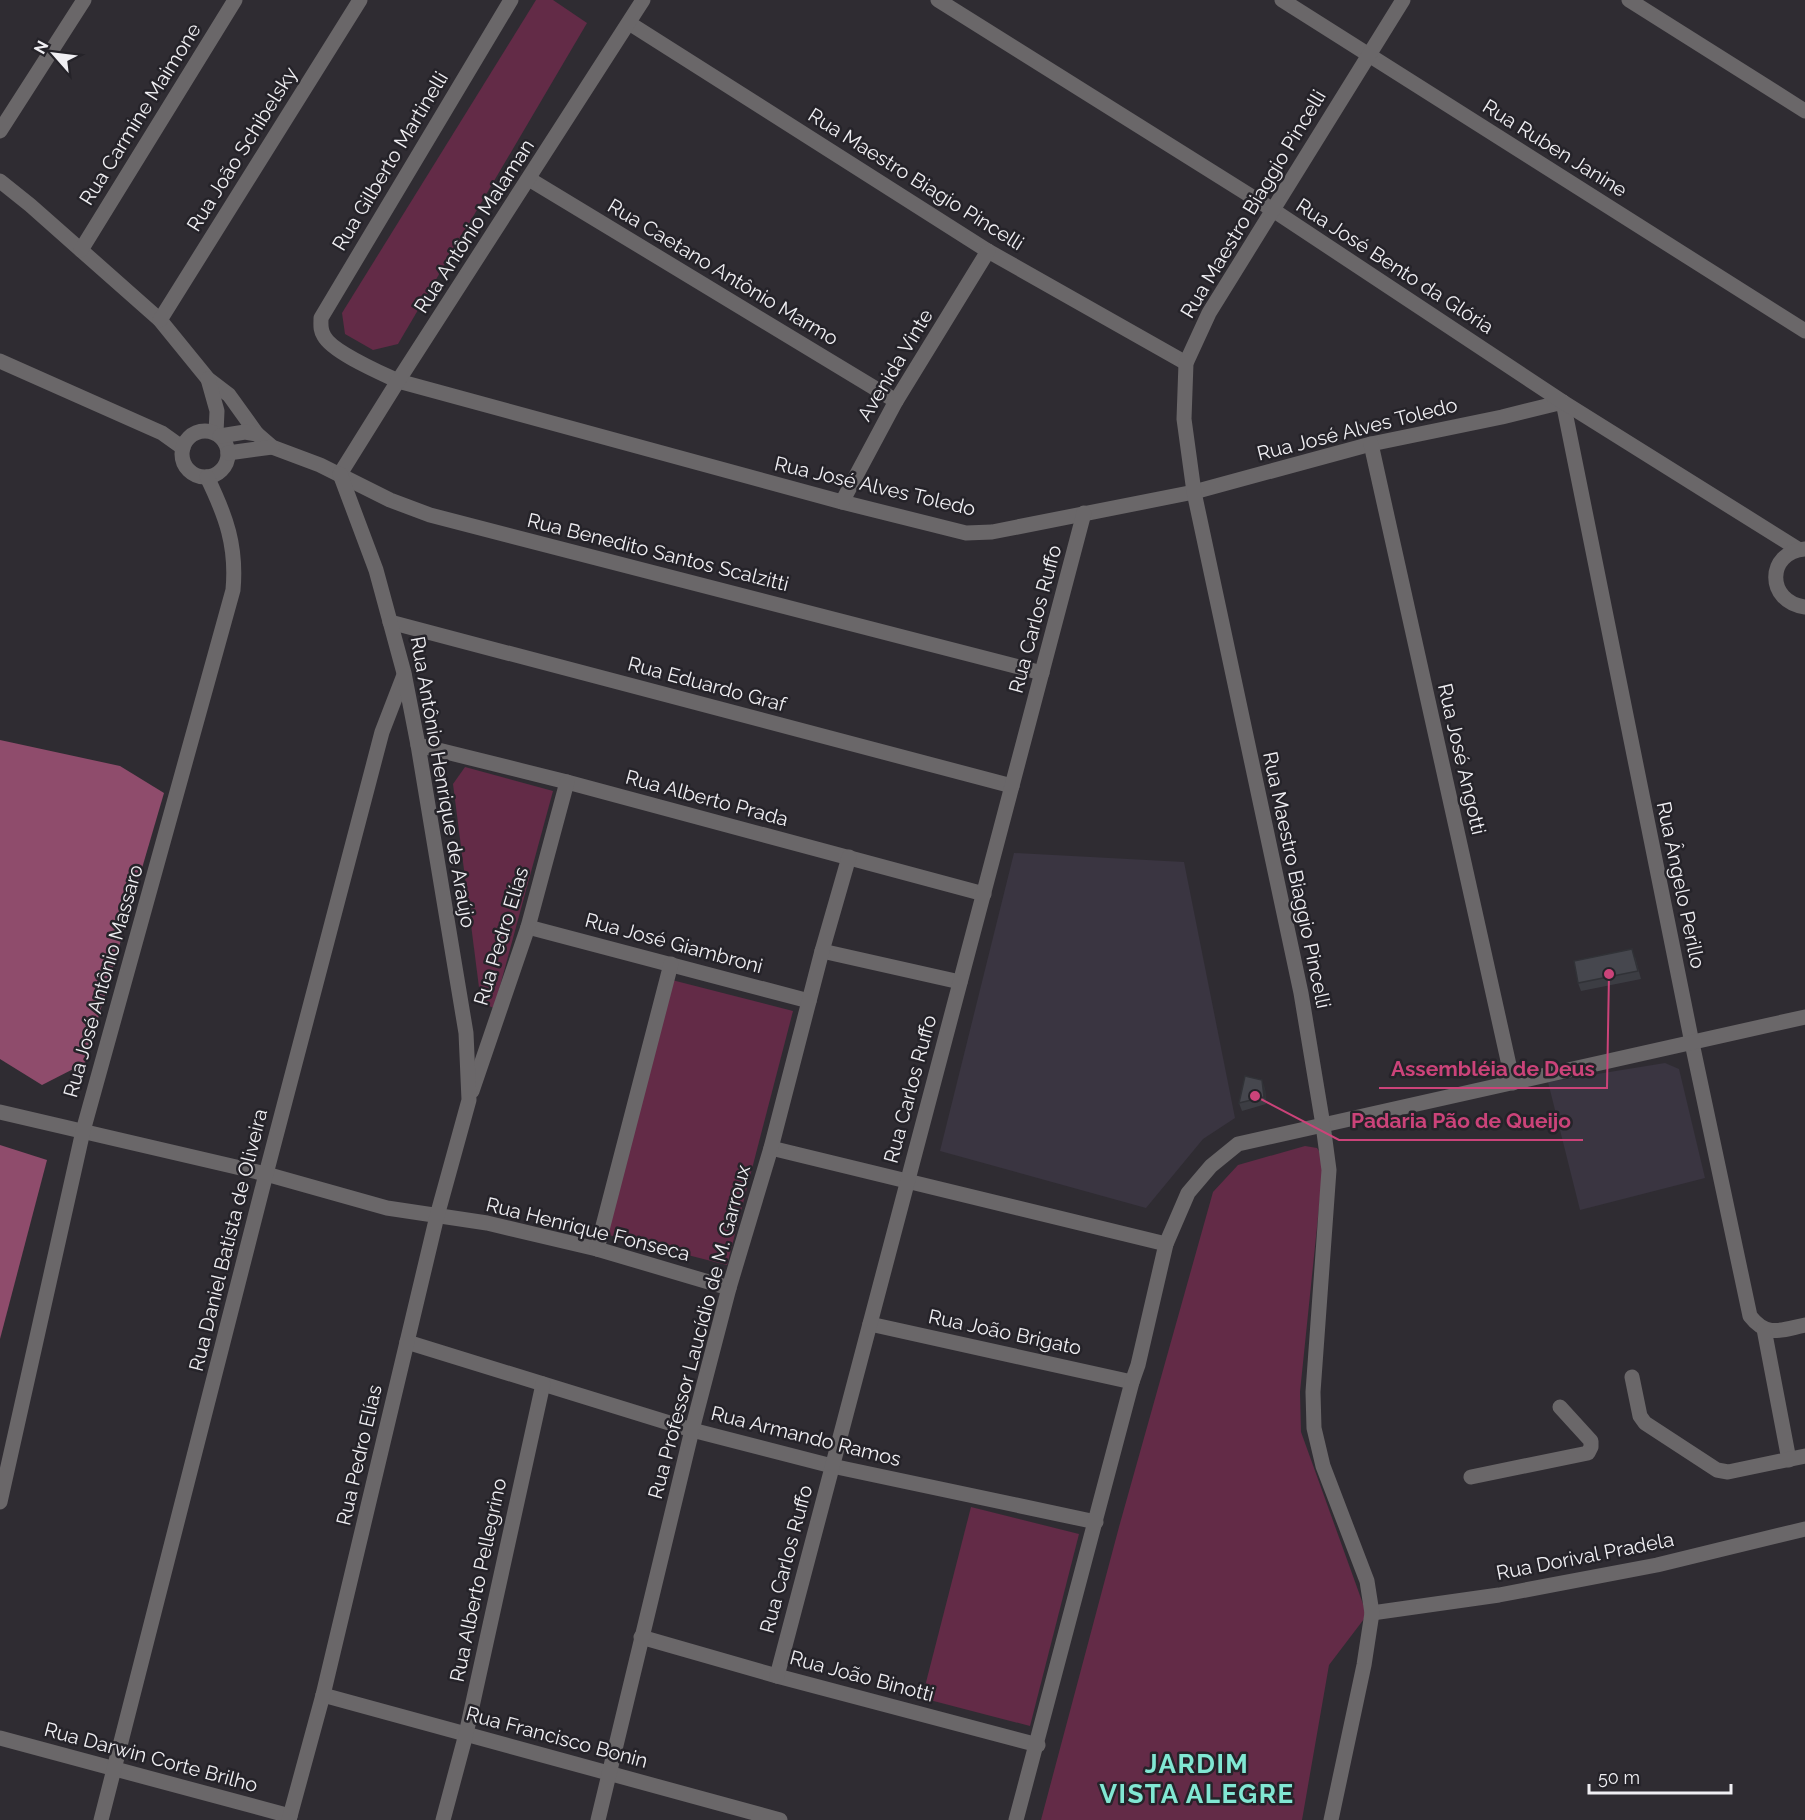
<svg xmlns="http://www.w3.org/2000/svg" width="1805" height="1820" font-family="Raleway,sans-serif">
	<rect width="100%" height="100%" fill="#2f2c32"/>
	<g fill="#3a3541">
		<path d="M1014,853L1184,862L1235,1118L1203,1139L1146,1208L940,1151Z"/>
		<path d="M1665,1063L1679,1069L1705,1178L1580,1210L1548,1082Z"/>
	</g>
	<g fill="#632b47">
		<path d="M536,0H553L587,23L398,344L373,350L345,334L342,313Z"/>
		<path d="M465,767L553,791L494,1008L481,1003L453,784Z"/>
		<path d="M668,979L793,1011L727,1265L601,1233Z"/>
		<path d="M1305,1146L1317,1148L1324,1159L1300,1392L1301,1432L1367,1615L1329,1665L1302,1820H1041L1119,1527L1213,1192L1238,1165Z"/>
		<path d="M971,1507L1079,1534L1030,1726L922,1698Z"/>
	</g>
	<g fill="#8f4c6c">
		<path d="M0,740L120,766L164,793L85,1063L42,1085L0,1059Z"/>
		<path d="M0,1145L47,1160L0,1339Z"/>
	</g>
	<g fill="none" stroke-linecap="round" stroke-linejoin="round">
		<g stroke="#6a6769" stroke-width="15">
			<path d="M511,0L321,318C321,325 320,330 324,336C332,352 381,373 398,381L842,502L966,533L992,532L1194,492L1371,444L1502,417L1563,402L1692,1043L1750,1316C1767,1338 1781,1330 1805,1325"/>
			<path d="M938,0L1273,210L1563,402L1798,549"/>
			<path d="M1282,0L1805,331"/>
			<path d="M1629,0L1805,111"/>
			<path d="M629,23L988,251L1186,363"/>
			<path d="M0,131L84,0"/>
			<path d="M529,179L896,401"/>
			<path d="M0,181L30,205L160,320L208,379L229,395L257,434"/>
			<path d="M81,250L235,0"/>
			<path d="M160,320L360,0"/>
			<path d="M0,361L162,433L183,448"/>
			<path d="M208,379L217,411L216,433"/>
			<circle cx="205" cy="454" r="23"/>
			<path d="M220,436L245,432L257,434L272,447L320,465L390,500L430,515L1042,673"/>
			<path d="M1371,444L1513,1083"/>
			<path d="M228,453L272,447"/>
			<path d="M340,474L398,381L643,0"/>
			<path d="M842,502L896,401L988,251"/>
			<path d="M1805,549C1766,552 1766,602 1805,607"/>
			<path d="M390,622L1012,786"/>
			<path d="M418,745L567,782L984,894"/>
			<path d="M528,927L809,1001"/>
			<path d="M822,951L960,982"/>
			<path d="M472,1091L528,927L567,782"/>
			<path d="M0,1112L266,1174L387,1208L487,1223L597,1249L729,1288"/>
			<path d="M771,1148L1166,1244"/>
			<path d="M597,1249L671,964"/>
			<path d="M870,1324L1132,1382"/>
			<path d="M1764,1329L1789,1460"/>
			<path d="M407,1342L692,1430L832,1466L1096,1522"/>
			<path d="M1632,1377L1640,1416L1645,1423L1717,1470L1728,1472L1805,1456"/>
			<path d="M1471,1477L1588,1453L1591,1447V1441L1560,1407"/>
			<path d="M0,1502L83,1131L233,590C237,546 226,516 207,477"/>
			<path d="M1372,1613L1499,1595L1657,1565L1805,1529"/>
			<path d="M641,1637L777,1676L1038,1745"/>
			<path d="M777,1676L1084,513"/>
			<path d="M323,1695L780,1820"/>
			<path d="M0,1738L290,1816"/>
			<path d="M101,1820L266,1174L382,732L404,675"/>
			<path d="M289,1820L323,1695L437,1216L469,1100L466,1033L418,745L404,673L376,570L340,474"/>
			<path d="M443,1820L466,1734L543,1384"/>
			<path d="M598,1820L692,1430L729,1288L771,1148L822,951L849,857"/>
			<path d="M1016,1820L1132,1382L1138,1365L1166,1244L1188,1193L1211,1166L1238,1144L1805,1017"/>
			<path d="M1331,1820L1364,1665L1372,1613L1367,1581L1323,1466L1314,1428L1313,1392L1329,1170L1323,1125L1301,993L1194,492L1184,419L1186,363L1209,313L1403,0"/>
		</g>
	</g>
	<g fill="#3c3d43">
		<path d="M1635,957L1641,979L1581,991L1578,983Z"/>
		<path d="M1265,1088L1266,1104L1242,1111L1239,1103Z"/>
	</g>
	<path fill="#313237" d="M1262,1080L1265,1088L1266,1104L1264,1097Z"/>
	<g fill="#46474e" stroke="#313237" stroke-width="1.5">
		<path d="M1632,949L1638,971L1578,983L1574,961Z"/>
		<path d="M1245,1076L1262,1080L1264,1097L1239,1103Z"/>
	</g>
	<g text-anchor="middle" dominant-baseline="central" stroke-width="5" stroke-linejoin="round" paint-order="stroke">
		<g font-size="20" fill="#f0eff3" stroke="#252329">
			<text transform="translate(140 114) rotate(-58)">Rua Carmine Maimone</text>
			<text transform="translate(1555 148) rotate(32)">Rua Ruben Janine</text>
			<text transform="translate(242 149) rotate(-58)">Rua João Schibelsky</text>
			<text transform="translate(390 161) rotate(-59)">Rua Gilberto Martinelli</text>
			<text transform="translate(916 179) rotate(32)">Rua Maestro Biagio Pincelli</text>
			<text transform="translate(1253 204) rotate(-59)">Rua Maestro Biaggio Pincelli</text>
			<text transform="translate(474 226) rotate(-57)">Rua Antônio Malaman</text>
			<text transform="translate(1395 266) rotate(33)">Rua José Bento da Glória</text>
			<text transform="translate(723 272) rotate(31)">Rua Caetano Antônio Marmo</text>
			<text transform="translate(895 365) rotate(-59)">Avenida Vinte</text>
			<text transform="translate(1357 429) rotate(-14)">Rua José Alves Toledo</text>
			<text transform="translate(875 486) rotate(13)">Rua José Alves Toledo</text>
			<text transform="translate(658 552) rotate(14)">Rua Benedito Santos Scalzitti</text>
			<text transform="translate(1035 619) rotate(-75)">Rua Carlos Ruffo</text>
			<text transform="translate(707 684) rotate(15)">Rua Eduardo Graf</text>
			<text transform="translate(1462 759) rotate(77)">Rua José Angotti</text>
			<text transform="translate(443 782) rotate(80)">Rua Antônio Henrique de Araújo</text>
			<text transform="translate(707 798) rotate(15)">Rua Alberto Prada</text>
			<text transform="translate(1297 880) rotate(78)">Rua Maestro Biaggio Pincelli</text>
			<text transform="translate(1681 885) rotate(78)">Rua Ângelo Perillo</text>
			<text transform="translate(501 936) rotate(-73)">Rua Pedro Elías</text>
			<text transform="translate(674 943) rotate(15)">Rua José Giambroni</text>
			<text transform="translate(103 981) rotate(-74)">Rua José Antônio Massaro</text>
			<text transform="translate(910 1089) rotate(-75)">Rua Carlos Ruffo</text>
			<text transform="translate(588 1229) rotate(14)">Rua Henrique Fonseca</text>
			<text transform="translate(228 1240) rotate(-76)">Rua Daniel Batista de Oliveira</text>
			<text transform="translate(699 1332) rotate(-75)">Rua Professor Laucídio de M. Garroux</text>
			<text transform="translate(1005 1332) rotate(12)">Rua João Brigato</text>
			<text transform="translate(806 1436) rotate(14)">Rua Armando Ramos</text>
			<text transform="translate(359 1455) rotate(-77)">Rua Pedro Elías</text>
			<text transform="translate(1585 1556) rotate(-11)">Rua Dorival Pradela</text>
			<text transform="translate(786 1559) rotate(-75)">Rua Carlos Ruffo</text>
			<text transform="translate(478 1580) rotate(-78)">Rua Alberto Pellegrino</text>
			<text transform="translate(862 1676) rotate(15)">Rua João Binotti</text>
			<text transform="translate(557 1737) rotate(15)">Rua Francisco Bonin</text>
			<text transform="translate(151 1757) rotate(15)">Rua Darwin Corte Brilho</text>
		</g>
		<g font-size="26" font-weight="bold" letter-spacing="1.5" fill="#81e7d3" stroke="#252329">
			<text x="1197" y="1764">JARDIM<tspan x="1197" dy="30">VISTA ALEGRE</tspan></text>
		</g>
	</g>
	<path fill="none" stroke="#cb4379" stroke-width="2" d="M1609 974L1607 1088H1379M1255 1096L1339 1140H1583"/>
	<g fill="#cb4379" stroke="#252329" stroke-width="2">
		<circle cx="1609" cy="974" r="6"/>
		<circle cx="1255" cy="1096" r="6"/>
	</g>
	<g font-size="21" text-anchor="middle" font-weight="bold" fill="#cb4379" stroke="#252329" stroke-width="5" stroke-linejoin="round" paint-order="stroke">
		<text x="1493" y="1076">Assembléia de Deus</text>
		<text x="1461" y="1128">Padaria Pão de Queijo</text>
	</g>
	<g transform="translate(54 54) rotate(298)" stroke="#252329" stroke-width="4.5" paint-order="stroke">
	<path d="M0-4.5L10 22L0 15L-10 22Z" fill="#f0eff3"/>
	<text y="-9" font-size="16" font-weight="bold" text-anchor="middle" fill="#f0eff3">N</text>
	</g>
	<path d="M1589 1784v9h142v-9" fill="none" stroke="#f0eff3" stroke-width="3"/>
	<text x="1598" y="1784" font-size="18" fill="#f0eff3" stroke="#252329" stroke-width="4.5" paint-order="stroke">50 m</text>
</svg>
